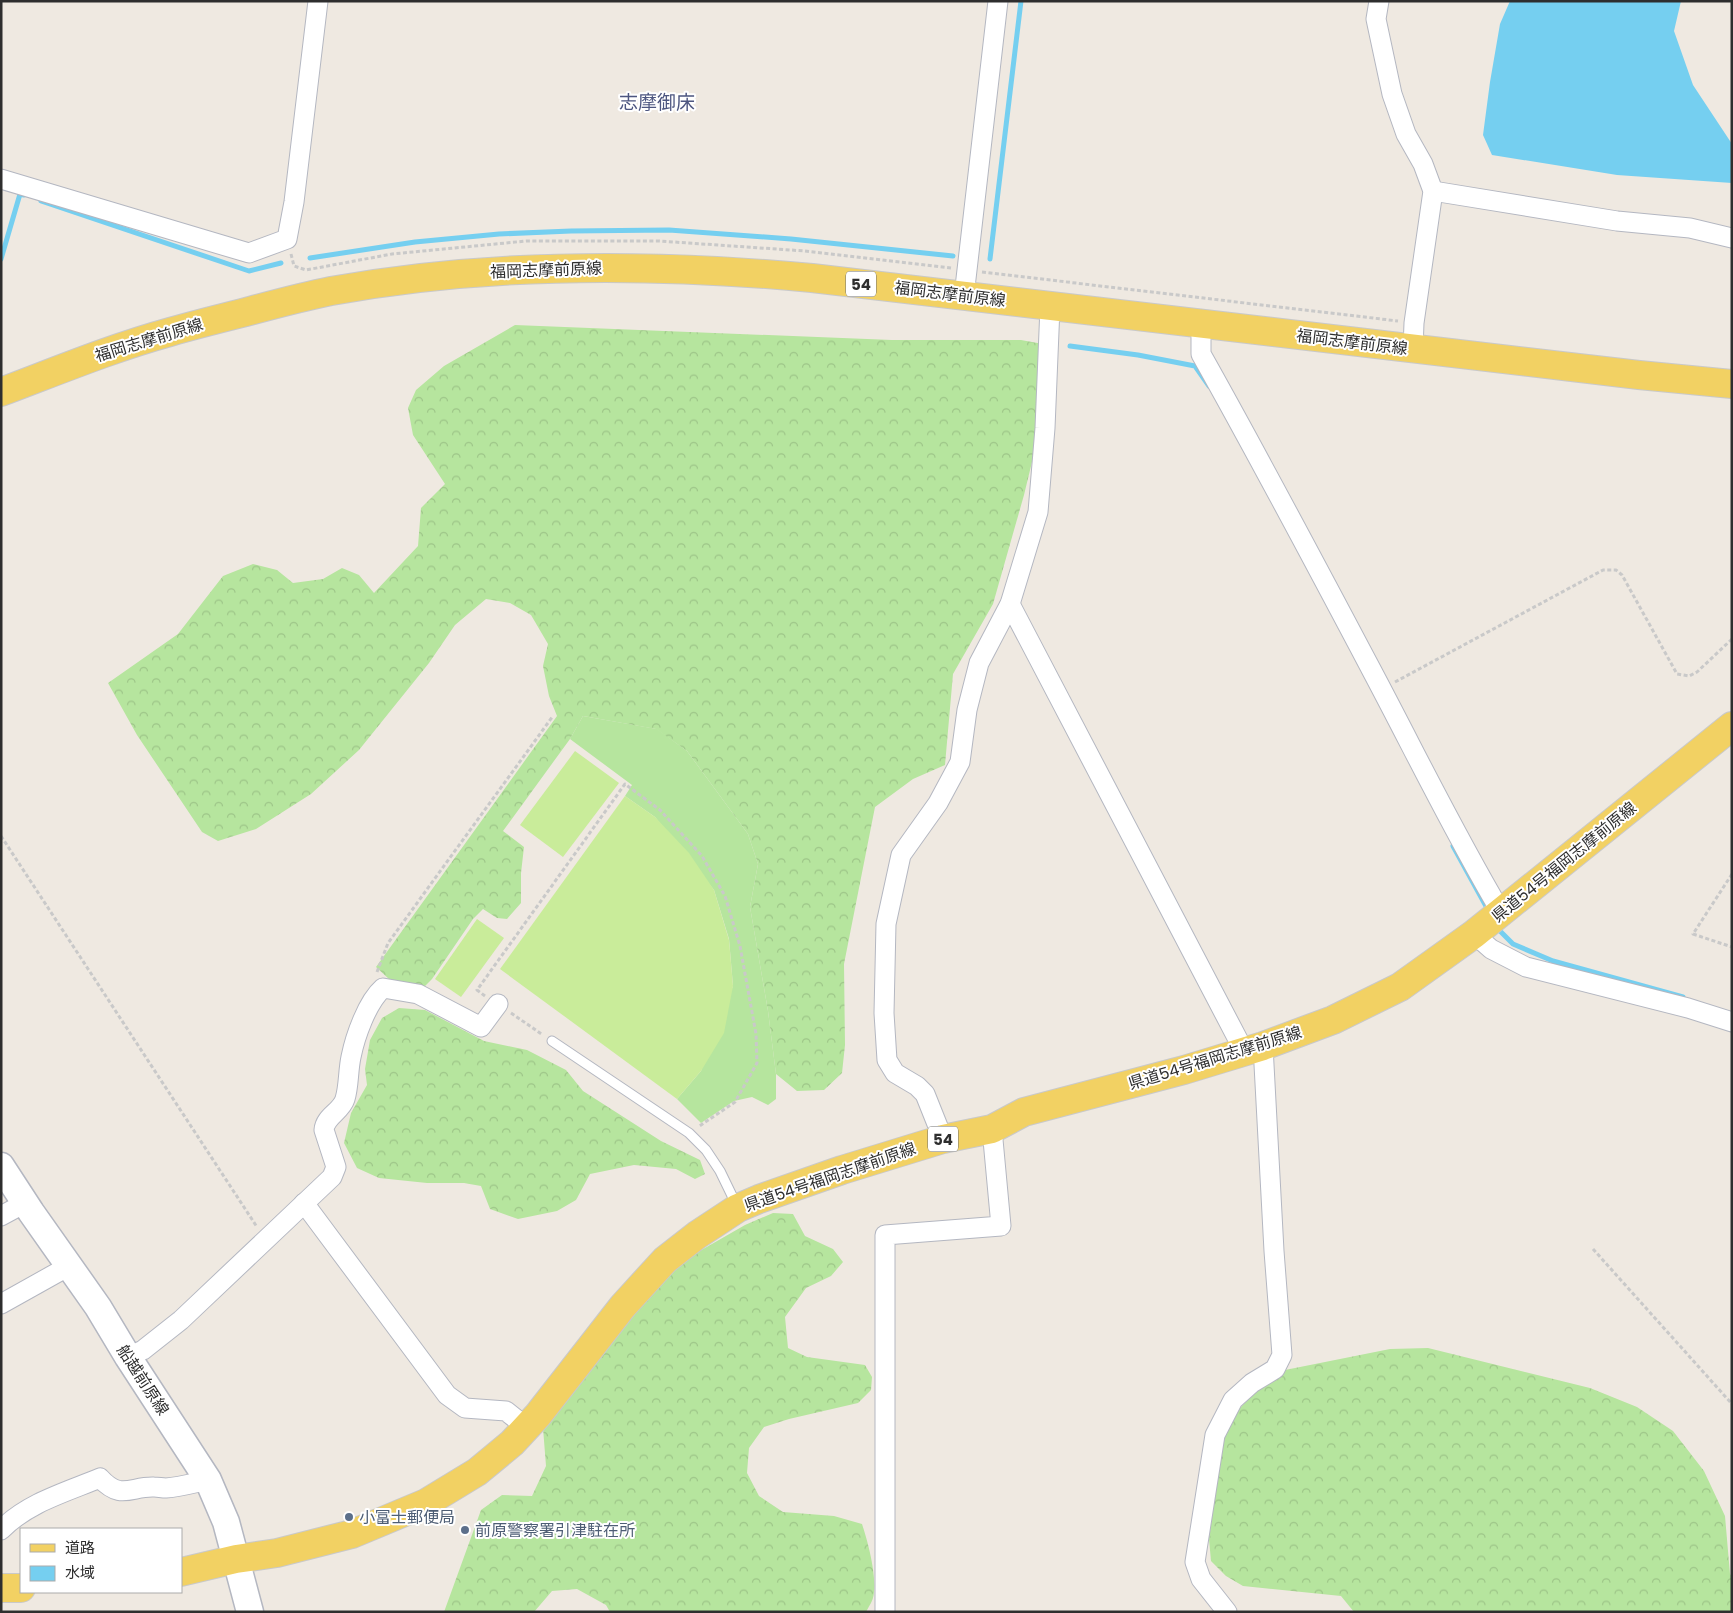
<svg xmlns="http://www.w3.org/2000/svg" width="1733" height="1613" font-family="Poppins,'Noto Sans JP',sans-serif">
	<defs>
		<pattern id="forest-crowns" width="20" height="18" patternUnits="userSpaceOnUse" patternTransform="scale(1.25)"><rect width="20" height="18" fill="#b6e59e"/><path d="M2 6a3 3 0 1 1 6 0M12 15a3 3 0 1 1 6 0" fill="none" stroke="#9dc588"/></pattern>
	</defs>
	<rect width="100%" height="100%" fill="#efe9e1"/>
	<path fill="#b6e59e" d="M583,716L657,729L687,751L748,834L758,864L750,907L768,1011L776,1074V1099L768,1105L752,1097L734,1101L701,1123L677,1099L701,1071L733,986L729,939L714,890L655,817L625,796L632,785L570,739Z"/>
	<g fill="url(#forest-crowns)">
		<path d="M515,325L892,340H1021L1043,344L1038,437L1024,495L993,604L953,674L945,765L913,779L875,807L844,964L845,1045L842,1073L824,1090L797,1091L776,1074L768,1011L750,907L758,864L748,834L687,751L656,729L583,716L570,739L503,831L524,847L521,873V903L507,919L497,918L483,909L473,919L432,979L423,988L390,980L376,967L557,716L549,696L543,666L548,644L531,615L510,603L486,599L455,625L429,663L359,750L311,794L256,829L218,841L202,832L137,735L108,683L178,634L223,576L253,564L277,570L293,583L323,579L342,568L359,575L374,593L418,546L421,508L445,484L413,435L408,408L416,390L444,366Z"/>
		<path d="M399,1008L425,1010L484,1041L527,1050L566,1070L583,1091L661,1141L700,1160L705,1174L695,1179L676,1169L634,1165L590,1174L576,1200L557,1211L518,1219L490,1209L481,1186L464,1183H427L379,1178L357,1168L344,1143L351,1113L367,1085L365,1069L370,1040L382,1018Z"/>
		<path d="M773,1213L793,1214L805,1236L833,1249L843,1262L831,1276L806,1288L785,1317L788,1348L807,1357L865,1365L872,1377L871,1390L858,1403L789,1419L764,1427L749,1448L747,1473L759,1496L783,1512L834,1516L862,1524C868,1542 878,1579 873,1598C872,1602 868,1608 866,1612H610L606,1605L577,1589L552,1591L534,1612H444L481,1510L502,1495L532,1496L546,1466L543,1428L624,1326L666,1277L691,1256L745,1225Z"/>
		<path d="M1428,1348L1590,1388L1637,1407L1673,1431L1704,1471L1725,1516L1730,1574L1732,1577V1612H1354L1341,1596L1243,1586L1226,1576L1211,1561L1209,1539L1224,1430L1238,1410L1256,1391L1285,1370L1390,1349Z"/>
	</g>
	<g fill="#c9ec9a">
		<path d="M575,751L619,783L563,857L520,825Z"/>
		<path d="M625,796L655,817L689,853L714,890L729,940L733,986L724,1033L701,1071L677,1099L500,969Z"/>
		<path d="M477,919L504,938L461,997L435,979Z"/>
	</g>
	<path fill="#75cff0" d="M1510,1H1681L1674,31L1693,85L1732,144V183L1617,175L1492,155L1483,135L1490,82L1500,24Z"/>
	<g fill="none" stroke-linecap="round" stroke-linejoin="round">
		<g stroke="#75cff0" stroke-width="5">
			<path d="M41,201L249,271L281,263"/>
			<path d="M310,258L415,242L499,234L571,231L669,230L791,239L953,256"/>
			<path d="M1,259L20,194L24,195"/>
			<path d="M990,259L1021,1"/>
			<path d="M1070,346L1138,355L1195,366L1209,386"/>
			<path d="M1453,846L1487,908"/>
			<path d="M1500,931L1513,944L1553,961L1683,997"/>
		</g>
		<g stroke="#b4b7c1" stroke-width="11">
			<path id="service" d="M552,1041L689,1133L706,1150L720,1171L737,1206"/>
		</g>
		<g stroke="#b4b7c1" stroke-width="21">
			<g id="minor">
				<path d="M1379,1L1376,19L1392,94L1406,134L1423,164L1433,191L1414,323L1413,349"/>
				<path d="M1,179L249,253L287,239L294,202L318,1"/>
				<path d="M1433,191L1617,221L1690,228L1732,238"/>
				<path d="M964,296L998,1"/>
				<path d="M1201,324V354C1260,459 1316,565 1372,671C1415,752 1454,833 1501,912"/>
				<path d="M1010,604L1244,1051"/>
				<path d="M1474,934L1491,949L1526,967L1688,1008L1732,1022"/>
				<path d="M943,1139L925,1094L917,1086L895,1073L887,1060L884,1013L886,924L901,855L938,803L960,762L967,710L979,663L1010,604L1038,512L1045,428L1050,307"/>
				<path d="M304,1203L447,1395L465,1408L506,1411L526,1427"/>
				<path d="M1,1216L25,1203"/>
				<path d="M1,1304L69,1266"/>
				<path d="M128,1357L143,1350L181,1320L332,1177L336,1167L324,1130C325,1116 341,1112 345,1099C349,1086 348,1071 351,1057C355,1037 367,1002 383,988L418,994L481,1027L498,1004"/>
				<path d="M1,1530C27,1503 66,1492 100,1478C121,1501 131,1486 154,1487C158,1487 162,1488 166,1488C180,1487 194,1483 208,1480"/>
				<path d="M885,1612V1235L1001,1226L992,1129"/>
				<path d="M1227,1612L1201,1579L1195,1562L1215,1435L1233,1400L1252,1383L1275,1369L1282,1355L1274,1251L1263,1046"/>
			</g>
		</g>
		<g stroke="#b4b7c1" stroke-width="29">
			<path id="secondary" d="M1,1166L31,1212L98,1307L128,1357L208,1480L226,1522L250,1612"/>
		</g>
		<g stroke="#c9c9c9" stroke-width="30">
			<g id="primary">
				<path d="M1,392C57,371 112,348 170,332C194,325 218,319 242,313C272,305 301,297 331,291C490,262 652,263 812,278L1639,375L1732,384"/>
				<path d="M181,1572L236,1559L277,1553L352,1534L426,1503L477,1472L512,1443L538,1415L623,1306L665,1260L697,1235L738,1208L759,1199L842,1170L943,1139L992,1129L1024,1112L1184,1070L1263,1046L1333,1020L1400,987L1474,934L1732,726"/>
				<path d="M1,1588H21"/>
			</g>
		</g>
		<g stroke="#c9c9c9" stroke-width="3" stroke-dasharray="4 2.5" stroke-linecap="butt">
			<path d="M291,254L294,266L306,270L392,254L526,241H659L805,251L951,268"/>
			<path d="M982,272L1398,321"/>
			<path d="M1395,682L1603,570H1616L1622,575L1677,674L1689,676L1697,672L1732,639"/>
			<path d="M1,836L257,1227"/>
			<path d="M1732,874L1693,934L1732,947"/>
			<path d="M377,972L388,943L553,716"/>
			<path d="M485,996L477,990L625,784L660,810L702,856L725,896L740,946L756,1034L757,1063L735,1102L698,1127"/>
			<path d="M511,1013L543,1035"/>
			<path d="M1593,1249L1732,1404"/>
		</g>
		<use href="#service" stroke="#fff" stroke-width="9"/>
		<use href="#minor" stroke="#fff" stroke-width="19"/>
		<use href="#secondary" stroke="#fff" stroke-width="26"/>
		<use href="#primary" stroke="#f2d163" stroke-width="28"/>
	</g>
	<g fill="#5c6f8a" stroke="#fff" stroke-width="2">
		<circle cx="349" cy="1517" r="5"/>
		<circle cx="465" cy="1530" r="5"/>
	</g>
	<g text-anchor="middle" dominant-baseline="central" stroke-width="4" stroke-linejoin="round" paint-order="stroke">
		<g fill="#fff" stroke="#6d6d6d" stroke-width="1">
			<rect x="846" y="271.5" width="30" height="25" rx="4"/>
			<rect x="928" y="1126.5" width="30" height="25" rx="4"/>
		</g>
		<g font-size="15" font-weight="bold" fill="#2e2e2e">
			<text x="861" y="284">54</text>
			<text x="943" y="1139">54</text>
		</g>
		<g font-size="16" fill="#2e2e2e" stroke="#fff">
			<text transform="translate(546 270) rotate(-2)">福岡志摩前原線</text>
			<text transform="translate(950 294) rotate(7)">福岡志摩前原線</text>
			<text transform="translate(149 340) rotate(-17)">福岡志摩前原線</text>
			<text transform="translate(1352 342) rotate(7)">福岡志摩前原線</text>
			<text transform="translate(1564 862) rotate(-39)">県道54号福岡志摩前原線</text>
			<text transform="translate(1215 1058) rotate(-17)">県道54号福岡志摩前原線</text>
			<text transform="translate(830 1177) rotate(-19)">県道54号福岡志摩前原線</text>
			<text transform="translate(143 1380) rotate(57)">船越前原線</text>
		</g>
		<g font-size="16" fill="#4e5e75" stroke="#fff" text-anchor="start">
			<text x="359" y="1517">小富士郵便局</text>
			<text x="475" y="1530">前原警察署引津駐在所</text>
		</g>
		<g font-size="19" fill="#4d5680" stroke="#fff">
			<text x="657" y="102">志摩御床</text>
		</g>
	</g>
	<rect width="1733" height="1613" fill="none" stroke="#2e2e2e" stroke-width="5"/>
	<rect x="20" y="1528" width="162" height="65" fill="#ffffff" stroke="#ababab"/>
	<rect x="30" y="1544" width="25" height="8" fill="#f2d163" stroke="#ababab"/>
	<text x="65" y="1553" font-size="15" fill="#2e2e2e">道路</text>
	<rect x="30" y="1566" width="25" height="15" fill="#75cff0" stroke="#ababab"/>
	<text x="65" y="1578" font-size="15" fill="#2e2e2e">水域</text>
</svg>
